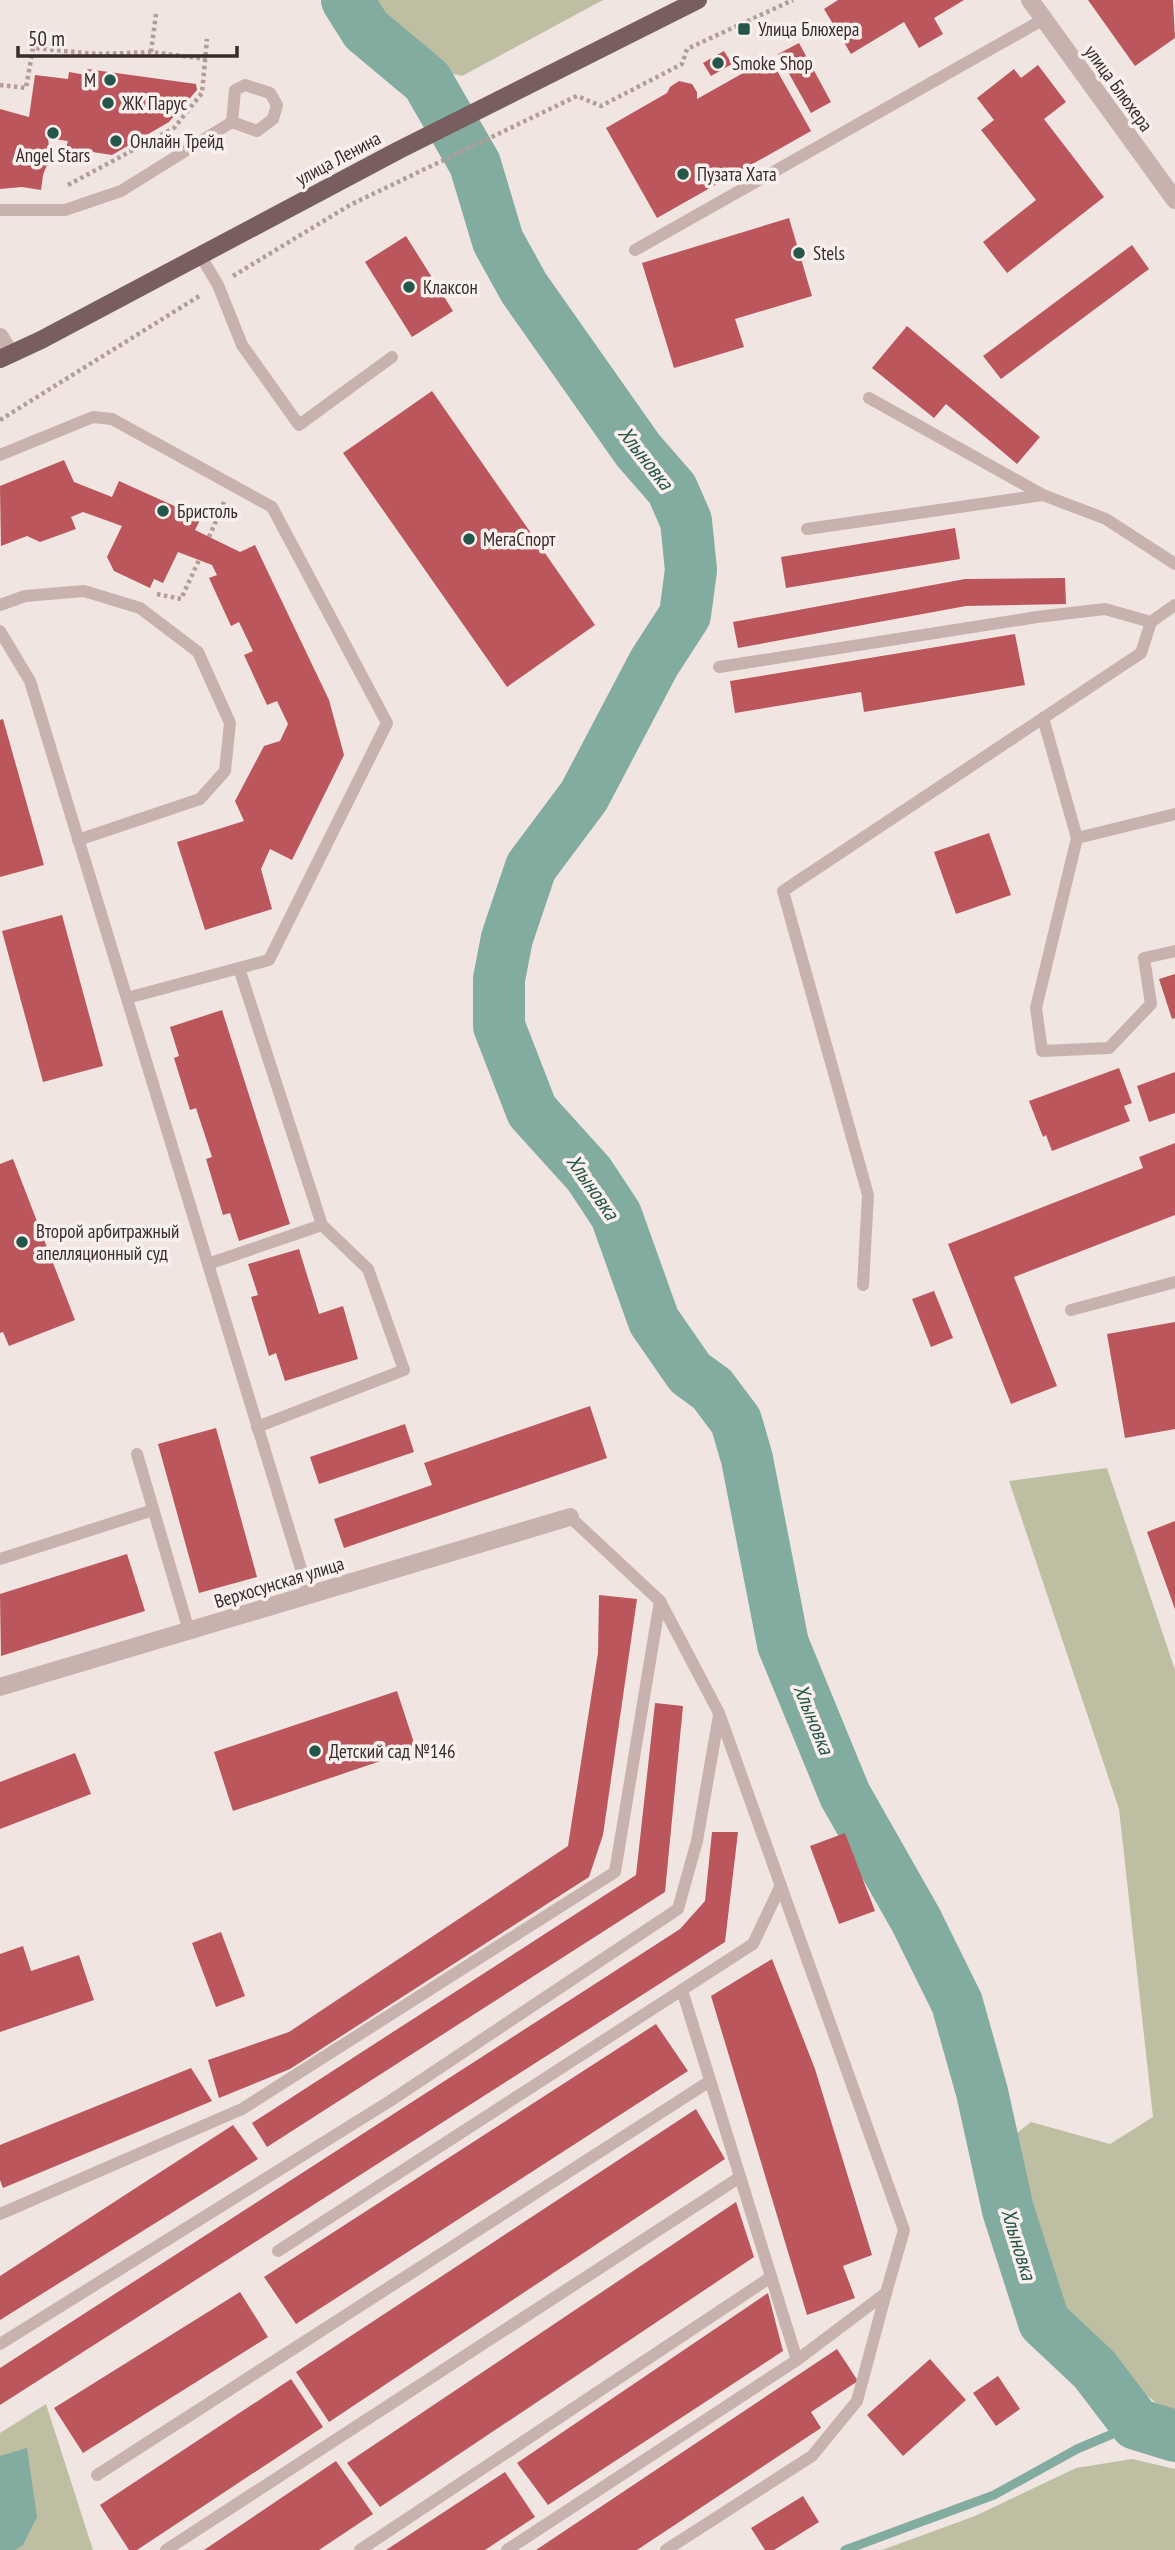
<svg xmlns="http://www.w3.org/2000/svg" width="1175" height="2550" font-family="'PT Sans Narrow',sans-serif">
	<rect width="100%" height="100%" fill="#f1e5e1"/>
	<g fill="#bebfa2">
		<path d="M375,0H603L462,76L449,73L437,58L393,28Z"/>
		<path d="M1107,1468L1175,1670V2418H1173L1096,2351L1049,2305L1008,2140L1031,2122L1110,2144L1153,2117L1119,1809L1009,1481Z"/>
		<path d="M46,2404L93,2550H0V2433Z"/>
		<path d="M1132,2459L1175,2469V2550H882L975,2516L1076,2468Z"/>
	</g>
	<path fill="#83aca1" d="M27,2448L37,2517L23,2545L15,2550H0V2456Z"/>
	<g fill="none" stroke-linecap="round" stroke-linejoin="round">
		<path stroke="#83aca1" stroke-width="9" d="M845,2550L994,2495L1077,2449L1136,2424"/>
		<path stroke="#83aca1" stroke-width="52" d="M347,0L366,30L427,81L475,164L498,241L524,288L638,450L672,489L686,521L691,570L685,615L654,663L584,796L531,867L507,938L499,979V1026L532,1111L589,1174L616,1215L654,1321L690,1373L712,1389L736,1421L747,1459L783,1644L845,1795L916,1920L957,2003L982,2092L1008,2210L1044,2322L1094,2369L1136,2424L1175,2436"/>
	</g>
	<g fill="#ba565c">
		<path d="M838,0H964L934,18L943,34L919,48L904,22L851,54L824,9Z"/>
		<path d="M1088,0H1173L1175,38L1135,66Z"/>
		<path d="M799,43L831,102L811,113L778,54Z"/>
		<path d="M724,51L732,64L711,76L703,63Z"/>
		<path d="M770,58L811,131L657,218L606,128L667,93L670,87L679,81L692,84L697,92V99Z"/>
		<path d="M1038,65L1066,102L1044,119L1104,197L1007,273L983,242L1036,200L981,130L994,120L977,98L1014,69L1021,78Z"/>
		<path d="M87,69L196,84L197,90L169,122L112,155L66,148L68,141L48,138L50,157L43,175L41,190L22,187L0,189V109L29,117L35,75L68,79L69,72L86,75Z"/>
		<path d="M789,218L812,296L735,319L744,347L674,368L642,263Z"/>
		<path d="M406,236L453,311L412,337L365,262Z"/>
		<path d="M1132,245L1149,269L1001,379L983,356Z"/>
		<path d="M907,326L1040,437L1017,464L946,404L934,418L872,368Z"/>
		<path d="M432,391L595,625L507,687L343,453Z"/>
		<path d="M64,460L74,482L112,497L119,481L201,518L195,530L240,552L255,545L329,700L344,755L292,860L270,849L261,869L272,909L205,930L177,842L244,821L235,801L264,746L280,741L288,724L277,701L267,705L244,655L253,651L239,622L231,626L209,578L217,575L212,565L178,552L163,583L154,579L150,588L114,571L107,557L122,526L83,512L71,517L76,529L40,542L27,536L1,546L0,486Z"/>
		<path d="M955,528L960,559L786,588L781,557Z"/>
		<path d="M1065,578L1066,604L966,606L738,648L733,622L965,579Z"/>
		<path d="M1015,634L1025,685L864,712L861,692L735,713L730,681Z"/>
		<path d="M3,719L44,865L0,877V720Z"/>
		<path d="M989,833L1011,895L956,914L934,852Z"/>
		<path d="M62,915L103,1066L43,1082L2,931Z"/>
		<path d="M1175,974V1018L1172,1019L1159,979Z"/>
		<path d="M222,1010L290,1224L239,1241L230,1213L223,1215L206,1159L212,1157L196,1108L190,1110L174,1058L179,1056L170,1027Z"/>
		<path d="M1119,1068L1132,1103L1124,1106L1130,1121L1052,1151L1046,1135L1043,1137L1029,1101Z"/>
		<path d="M1175,1072V1113L1149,1122L1137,1086Z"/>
		<path d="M1175,1143V1215L1014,1277L1057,1386L1011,1404L948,1244L1143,1168L1139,1157Z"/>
		<path d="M13,1159L75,1320L9,1346L3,1332L0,1333V1164Z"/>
		<path d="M299,1249L319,1314L343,1306L358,1359L285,1381L276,1353L269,1356L251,1297L258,1295L248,1264Z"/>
		<path d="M934,1291L953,1338L931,1347L912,1299Z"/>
		<path d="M1175,1322V1429L1125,1438L1107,1334Z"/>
		<path d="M590,1406L607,1458L344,1548L334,1519L432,1485L424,1463Z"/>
		<path d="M405,1424L414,1452L319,1484L310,1457Z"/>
		<path d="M216,1428L257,1577L199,1593L158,1444Z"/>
		<path d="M1175,1521V1609L1147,1532Z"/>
		<path d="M127,1554L145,1611L1,1656L0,1594Z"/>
		<path d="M599,1595L637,1599L603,1835L589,1877L290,2069L219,2098L208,2060L289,2032L568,1846L598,1653Z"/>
		<path d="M397,1691L416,1749L233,1811L214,1752Z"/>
		<path d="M655,1703L683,1706L665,1892L267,2147L252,2123L636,1875Z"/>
		<path d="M75,1753L91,1794L0,1829V1782Z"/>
		<path d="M712,1832H738L725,1942L0,2405V2368L680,1929L705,1901Z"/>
		<path d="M845,1833L875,1911L839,1924L810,1846Z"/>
		<path d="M221,1932L245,1996L216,2007L192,1943Z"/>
		<path d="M23,1946L31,1971L79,1955L94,2000L0,2032V1954Z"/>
		<path d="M772,1959L815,2069L872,2255L843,2266L855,2298L807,2315L711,1996Z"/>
		<path d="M656,2024L688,2071L296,2324L264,2277Z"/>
		<path d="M191,2068L212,2101L3,2188L0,2180V2145Z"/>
		<path d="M696,2109L725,2159L329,2422L296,2372Z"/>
		<path d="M233,2125L258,2159L0,2320V2276Z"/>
		<path d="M736,2202L754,2257L380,2507L347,2463Z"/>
		<path d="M240,2292L268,2337L83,2453L54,2408Z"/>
		<path d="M768,2293L783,2351L548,2505L517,2463Z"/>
		<path d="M837,2349L858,2381L811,2412L821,2428L637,2550H536Z"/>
		<path d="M930,2359L966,2400L903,2456L867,2415Z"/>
		<path d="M998,2376L1020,2409L996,2426L973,2393Z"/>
		<path d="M291,2379L323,2427L137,2550H129L100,2505Z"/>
		<path d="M336,2461L373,2514L319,2550H204Z"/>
		<path d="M505,2472L535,2517L485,2550H386Z"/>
		<path d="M803,2496L819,2522L774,2550H765L751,2528Z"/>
	</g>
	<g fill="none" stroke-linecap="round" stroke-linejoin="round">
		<g stroke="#b49c98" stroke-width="4.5" stroke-dasharray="3.5 3.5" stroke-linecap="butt">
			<path d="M151,52L156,14"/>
			<path d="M0,85L26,88L33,48L97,54L151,52L206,59"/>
			<path d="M68,185L174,128L202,93L207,39"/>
			<path d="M233,276L350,205L577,96L601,106L682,64L687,49L793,0"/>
			<path d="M0,420L201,295"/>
			<path d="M209,537L224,502"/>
			<path d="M157,594L181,599L199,560"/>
		</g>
		<g stroke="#c8b2ae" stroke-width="12">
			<path d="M245,85L270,93L277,105L273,119L257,131L232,122L235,90Z"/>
			<path d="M0,210H65L121,191L232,122"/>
			<path d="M635,250L1044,19"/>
			<path d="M200,255L218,285L242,345L299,425L392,357"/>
			<path d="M869,398L1043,495L1106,519L1175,564"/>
			<path d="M0,455L93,417L112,419L272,507L387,723L269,960L127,998"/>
			<path d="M807,529L1043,495"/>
			<path d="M0,605L25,596L84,591L140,608L198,652L230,723L225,771L200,799L78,840"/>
			<path d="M0,631L30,681L309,1595"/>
			<path d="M719,667L1037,617L1105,609L1151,622L1175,605"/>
			<path d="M1043,718L1077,838L1175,814"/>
			<path d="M1077,838L1036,1008L1042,1051L1109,1048L1151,1004L1144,958L1175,951"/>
			<path d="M239,968L322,1225L368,1269L404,1370L257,1427"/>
			<path d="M208,1264L322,1225"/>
			<path d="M863,1285L868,1195L783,891L1141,653L1151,622"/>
			<path d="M1071,1310L1175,1282"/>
			<path d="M137,1454L189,1631"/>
			<path d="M0,1559L153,1510"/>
			<path d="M682,1990L797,2360"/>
			<path d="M0,2214L242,2109L615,1872L660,1601"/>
			<path d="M278,2251L753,1944L781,1885"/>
			<path d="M0,2344L390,2101L678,1909L697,1841L719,1715"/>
			<path d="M97,2475L710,2081"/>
			<path d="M166,2550L740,2177"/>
			<path d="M360,2550L771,2277"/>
			<path d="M507,2550L797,2360L886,2293L904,2230L719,1713L660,1601L570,1517"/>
			<path d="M666,2550L812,2456L857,2401L886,2293"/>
		</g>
		<g stroke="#c8b2ae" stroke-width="18">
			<path d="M1030,0L1175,200"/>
			<path d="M0,337L10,354"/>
			<path d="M0,1687L570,1517"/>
		</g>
		<path stroke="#785f5e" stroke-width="18" d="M0,359L41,340L399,150L698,0"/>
	</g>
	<g fill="#25564a" stroke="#f9f0ed" stroke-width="2.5">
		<rect x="737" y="22" width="14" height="14" rx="3.5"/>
		<circle cx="718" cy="63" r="7"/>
		<circle cx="110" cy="80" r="7"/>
		<circle cx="108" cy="103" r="7"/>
		<circle cx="53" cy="133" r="7"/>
		<circle cx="116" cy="141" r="7"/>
		<circle cx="683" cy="174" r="7"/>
		<circle cx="799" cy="253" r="7"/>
		<circle cx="409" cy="287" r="7"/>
		<circle cx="163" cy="511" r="7"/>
		<circle cx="469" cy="539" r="7"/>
		<circle cx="22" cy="1242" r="7"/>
		<circle cx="315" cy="1751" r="7"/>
	</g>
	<g text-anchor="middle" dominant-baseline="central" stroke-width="7" stroke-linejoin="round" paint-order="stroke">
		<g font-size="19" fill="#382c2c" stroke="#f9f0ed" text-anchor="start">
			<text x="758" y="29">Улица Блюхера</text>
			<text x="732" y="63">Smoke Shop</text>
			<text x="96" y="80" text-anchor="end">М</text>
			<text x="122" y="103">ЖК Парус</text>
			<text x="130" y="141">Онлайн Трейд</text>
			<text x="53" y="155" text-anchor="middle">Angel Stars</text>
			<text x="697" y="174">Пузата Хата</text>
			<text x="813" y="253">Stels</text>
			<text x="423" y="287">Клаксон</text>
			<text x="177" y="511">Бристоль</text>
			<text x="483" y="539">МегаСпорт</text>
			<text x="36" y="1231">Второй арбитражный<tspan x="36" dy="22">апелляционный суд</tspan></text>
			<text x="329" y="1751">Детский сад №146</text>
		</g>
		<g font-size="19" fill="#382c2c" stroke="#f9f0ed">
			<text transform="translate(1119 88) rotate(54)">улица Блюхера</text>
			<text transform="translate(338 158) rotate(-28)">улица Ленина</text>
			<text transform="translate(279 1582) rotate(-17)">Верхосунская улица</text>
		</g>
		<g font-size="21" font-style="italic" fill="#25564a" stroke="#f9f0ed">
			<text transform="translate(646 458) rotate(52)">Хлыновка</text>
			<text transform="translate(593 1187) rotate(55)">Хлыновка</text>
			<text transform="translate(814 1719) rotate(68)">Хлыновка</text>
			<text transform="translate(1019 2244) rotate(73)">Хлыновка</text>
		</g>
	</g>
	<path d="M18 46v10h219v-10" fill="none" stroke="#382c2c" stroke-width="3.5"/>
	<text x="28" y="46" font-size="21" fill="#382c2c" stroke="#f9f0ed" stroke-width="5" paint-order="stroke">50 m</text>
</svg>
